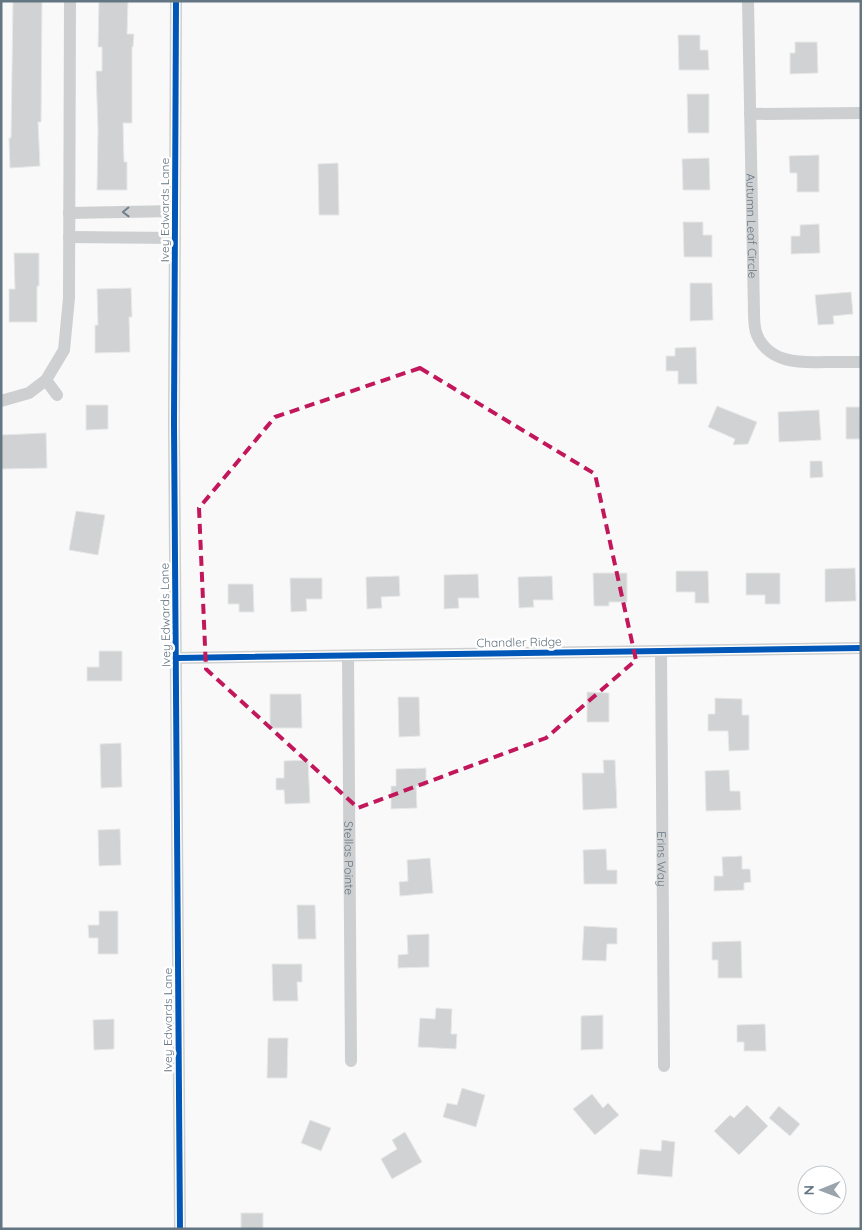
<svg xmlns="http://www.w3.org/2000/svg" width="862" height="1230" font-family="Quicksand,sans-serif">
	<rect width="100%" height="100%" fill="#f9f9f9"/>
	<g fill="#d0d2d3" stroke="#e8e8e8">
		<path d="M13,1H42L41,122H38L40,166L10,168L9,138H11Z"/>
		<path d="M99,1H128L127,34H134L133,47H132V123H123L124,162H127V190H97L98,131L96,71H102V47H98Z"/>
		<path d="M678,35H700V50H708L709,70H679Z"/>
		<path d="M795,42H817L818,73L790,74V53H795Z"/>
		<path d="M687,94H709V133H688Z"/>
		<path d="M819,155V192H797V173H790L789,156Z"/>
		<path d="M709,158L710,190H683L682,159Z"/>
		<path d="M338,163L339,215H319L318,164Z"/>
		<path d="M683,222H703V235H712V257H684Z"/>
		<path d="M819,224L820,253L791,254V236H800V225Z"/>
		<path d="M14,253H39V286H37V322H9V289H15Z"/>
		<path d="M690,283H712L713,320L690,321Z"/>
		<path d="M131,288L132,317H129L130,352L95,353V325H98L97,289Z"/>
		<path d="M851,292L853,314L833,316L834,324L818,325L815,295Z"/>
		<path d="M696,347L697,384H678V371H666V356H675V348Z"/>
		<path d="M86,405H108V429L86,430Z"/>
		<path d="M717,406L757,422L748,444L733,445L735,439L708,427Z"/>
		<path d="M846,407H860L861,439H846Z"/>
		<path d="M819,410L821,440L779,442L778,412Z"/>
		<path d="M46,433L47,468L1,469V435Z"/>
		<path d="M810,461H822L823,477L810,478Z"/>
		<path d="M76,511L105,515L98,555L69,550Z"/>
		<path d="M855,568L856,601L825,602V569Z"/>
		<path d="M676,571H708L709,603H695V592H676Z"/>
		<path d="M593,573H627V602H609V606H594Z"/>
		<path d="M746,573H780V604H765V595H746Z"/>
		<path d="M478,574L479,598H458L459,608L444,609V575Z"/>
		<path d="M399,576L400,596L381,597L382,608L367,609L366,577Z"/>
		<path d="M552,576L553,600H533L534,607L519,608L518,577Z"/>
		<path d="M290,578H322V599H306L307,611L291,612Z"/>
		<path d="M228,584H253L254,612H239V604H228Z"/>
		<path d="M99,651H122V681H87V667H99Z"/>
		<path d="M587,692L609,693V722H587Z"/>
		<path d="M270,694H301L302,728H270Z"/>
		<path d="M398,697H419L420,736L399,737Z"/>
		<path d="M715,698L742,699V715H749V750L729,751L728,731H708V714H715Z"/>
		<path d="M121,743L122,787L101,788L100,744Z"/>
		<path d="M308,760L310,803L285,804L284,790H276V778H284V761Z"/>
		<path d="M603,760H615L617,808L583,810L582,773H604Z"/>
		<path d="M426,768V786H416L417,808L391,809V786H396V769Z"/>
		<path d="M729,770L730,791H740L741,810L706,811L705,771Z"/>
		<path d="M120,829L121,865L99,866L98,830Z"/>
		<path d="M606,849L607,870H617V884H584L583,850Z"/>
		<path d="M742,856V869H750L751,882L744,883V890L714,891V876H723L722,857Z"/>
		<path d="M430,858L433,893L400,896L399,882L408,881L407,860Z"/>
		<path d="M297,905H315L316,939H298Z"/>
		<path d="M99,911H118V954H98V938H89L88,925H99Z"/>
		<path d="M584,926L617,928V944H607L606,961L582,960Z"/>
		<path d="M429,934V967L398,968V955L408,954L407,935Z"/>
		<path d="M741,941L742,978H718V960H712V942Z"/>
		<path d="M272,964H302V982H297L298,1001H273Z"/>
		<path d="M436,1008L452,1009L451,1034H457L456,1049L418,1047L420,1018L435,1019Z"/>
		<path d="M603,1015V1049L581,1050V1016Z"/>
		<path d="M114,1019V1049L94,1050L93,1020Z"/>
		<path d="M765,1024L766,1051H744V1042H737V1025Z"/>
		<path d="M268,1038H288L287,1078H267Z"/>
		<path d="M462,1088L485,1095L476,1127L443,1117L447,1103L457,1105Z"/>
		<path d="M592,1094L603,1108L608,1103L619,1115L595,1135L573,1109Z"/>
		<path d="M747,1105L768,1126L739,1155L714,1131L730,1115L734,1118Z"/>
		<path d="M779,1106L800,1124L790,1136L769,1118Z"/>
		<path d="M310,1120L331,1128L321,1151L301,1143Z"/>
		<path d="M405,1132L422,1162L392,1179L381,1159L397,1149L392,1140Z"/>
		<path d="M662,1140L675,1142L672,1177L637,1174L640,1149L661,1151Z"/>
		<rect x="241" y="1213" width="22" height="16"/>
	</g>
	<g fill="none" stroke-linecap="round" stroke-linejoin="round">
		<g stroke="#cecfd0" stroke-width="12">
			<path d="M176,1L174,424L180,1229"/>
			<path id="s1" d="M748,1L754,312C754,320 754,328 757,335C769,363 800,363 825,362C837,362 849,362 861,362"/>
			<path d="M750,114L861,113"/>
			<path d="M69,213L175,211"/>
			<path d="M69,237L175,238"/>
			<path d="M46,380L57,395"/>
			<path d="M1,401L29,393L46,380L64,350L69,298L70,1"/>
			<path id="s2" d="M661,651L664,1066"/>
			<path id="s3" d="M348,656L351,1061"/>
			<path d="M177,658L861,648"/>
		</g>
		<g stroke="#fff" stroke-width="9">
			<g id="cycleway">
				<path d="M176,1L174,424L180,1229"/>
				<path d="M177,658L861,648"/>
			</g>
		</g>
		<use href="#cycleway" stroke="#0057b8" stroke-width="6"/>
	</g>
	<defs><path id="oneway-chevron" d="M-2-3.5L2.5 0L-2 3.5" fill="none" stroke-width="1.6" stroke-linecap="round" stroke-linejoin="round" transform="scale(1.25)"/></defs>
	<use stroke="#707f8b" href="#oneway-chevron" transform="translate(126 212) rotate(179)"/>
	<path fill="none" stroke="#c2185b" stroke-width="4" stroke-dasharray="10 6" stroke-linejoin="round" d="M420,368L595,474L636,660L546,738L358,808L206,669L199,508L275,417Z"/>
	<g text-anchor="middle" dominant-baseline="central" stroke-width="5" stroke-linejoin="round" paint-order="stroke">
		<g font-size="12" fill="#657683" stroke="#fff">
			<text transform="translate(164 210) rotate(-90)">Ivey Edwards Lane</text>
			<text stroke="none"><textPath href="#s1" startOffset="225">Autumn Leaf Circle</textPath></text>
			<text transform="translate(165 615) rotate(-91)">Ivey Edwards Lane</text>
			<text transform="translate(519 642) rotate(-1)">Chandler Ridge</text>
			<text stroke="none"><textPath href="#s3" startOffset="202">Stellas Pointe</textPath></text>
			<text stroke="none"><textPath href="#s2" startOffset="208">Erins Way</textPath></text>
			<text transform="translate(167 1020) rotate(-90)">Ivey Edwards Lane</text>
		</g>
	</g>
	<rect width="862" height="1230" fill="none" stroke="#657683" stroke-width="5"/>
	<g transform="translate(822 1190) rotate(269)"><circle r="24" fill="#ffffff" stroke="#c1c8cd"/>
	<path d="M0-4L9 19L0 12L-9 19Z" fill="#99a4ac"/>
	<text y="-8" font-size="14" font-weight="bold" text-anchor="middle" fill="#657683">N</text>
	</g>
</svg>
